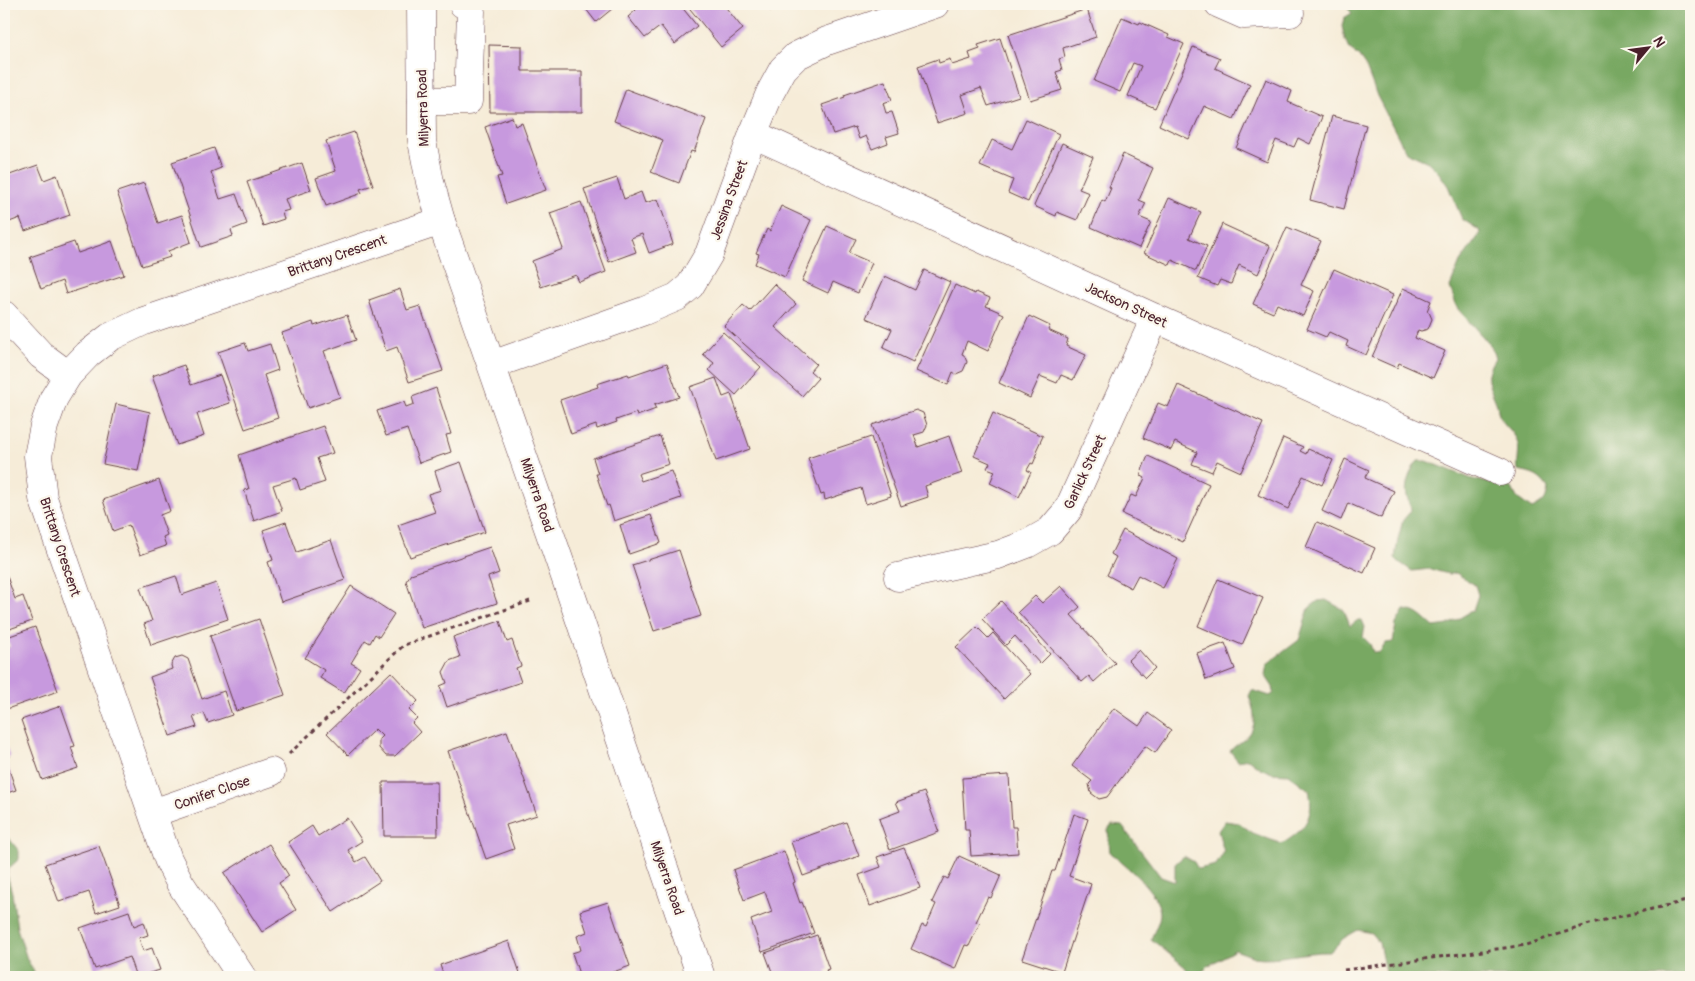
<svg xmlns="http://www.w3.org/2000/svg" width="1695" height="981" font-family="Pangolin,sans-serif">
	<rect width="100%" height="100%" fill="#fbf7ec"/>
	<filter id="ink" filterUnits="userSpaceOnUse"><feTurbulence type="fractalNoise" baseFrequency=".02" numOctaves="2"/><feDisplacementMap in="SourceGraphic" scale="10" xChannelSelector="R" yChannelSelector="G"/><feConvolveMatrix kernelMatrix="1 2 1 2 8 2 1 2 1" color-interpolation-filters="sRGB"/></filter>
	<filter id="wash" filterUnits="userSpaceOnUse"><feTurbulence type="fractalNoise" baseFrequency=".0096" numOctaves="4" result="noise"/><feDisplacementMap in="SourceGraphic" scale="20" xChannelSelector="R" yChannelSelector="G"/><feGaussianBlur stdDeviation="1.12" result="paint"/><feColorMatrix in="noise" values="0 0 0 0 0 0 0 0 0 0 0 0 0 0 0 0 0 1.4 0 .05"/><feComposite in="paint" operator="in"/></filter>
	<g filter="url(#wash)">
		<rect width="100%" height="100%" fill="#f6ecd8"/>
		<g fill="#78a862" stroke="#616446">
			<path d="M1343,4H1691V977H1379L1385,972L1379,943L1371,933L1358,930L1344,938L1330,952C1305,951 1277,961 1254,957C1248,955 1241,952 1235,950L1208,966L1200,974L1191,976L1185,967L1151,939C1154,931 1160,921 1160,913C1159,892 1125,865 1110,853L1108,830L1112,825L1122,826L1161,877L1175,882V864L1184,856L1194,862L1198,869L1216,865L1224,852L1218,831L1225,821L1239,823L1253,833L1282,844C1304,830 1315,818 1309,790L1288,774L1272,773L1260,768L1248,759L1238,761L1230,751C1234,746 1237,745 1242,741C1259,729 1255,713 1249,696L1252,690L1270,696L1274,693L1273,687L1265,675L1267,664L1299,640L1309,608L1318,601L1326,600L1344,610L1350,626L1358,620H1362L1365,627L1363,637L1370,644L1373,652L1379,653L1386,643L1393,642L1396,624L1404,610C1418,610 1424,619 1434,627L1448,625L1473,610L1478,595L1475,585L1456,573L1448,574L1430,569L1412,571L1399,562L1395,558L1398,539L1403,520L1411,511C1411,504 1408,502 1407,496C1404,485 1411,468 1418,461H1427L1472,479L1494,484H1503L1512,488L1517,498L1532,509C1543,503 1547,500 1548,488C1539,475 1533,474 1518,471C1516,461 1521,451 1517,441C1514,432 1506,427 1501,419C1498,415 1498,409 1497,405C1489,384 1482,378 1495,358L1491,346L1457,308L1450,287L1460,262L1480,234L1479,230L1462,219L1448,186L1439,173L1428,162L1406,152L1377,96L1366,67L1359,57L1349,48L1345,40L1342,26L1344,18L1352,13Z"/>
			<path d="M4,832L19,851V859L9,868L7,874L12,893L17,928L27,959L37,977H4Z"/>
		</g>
		<g id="blocks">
			<g fill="#c799de">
				<path d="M582,4H618L596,22Z"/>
				<path d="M632,4H672L677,9L681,6L697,26L675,44L661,26L645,38L628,17L636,10Z"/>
				<path d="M686,4H723L743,29L721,47Z"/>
				<path d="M766,4H784L770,11Z"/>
				<path d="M1087,9L1096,37L1063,48L1065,57L1059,59L1062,70L1056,72L1062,90L1030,100L1008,35Z"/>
				<path d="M1122,17L1139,24L1140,22L1169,35L1168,37L1184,44L1155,108L1128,96L1141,66L1133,63L1120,92L1094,81Z"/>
				<path d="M1000,38L1019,96L988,106L981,88L962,95L968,113L937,123L918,66L938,59L939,63L950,59L952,65L971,59L969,53L980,49L978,45Z"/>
				<path d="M489,45L522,46V71H582V112H490Z"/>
				<path d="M1193,47L1220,58L1215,68L1250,84L1234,119L1204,106L1189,139L1159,125Z"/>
				<path d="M1266,79L1292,91L1288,102L1322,117L1310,144L1298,138L1294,147L1276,140L1267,162L1236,148Z"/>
				<path d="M885,81L892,100L883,103L886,113L892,112L899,133L886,137L888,143L872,149L866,136L859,139L855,127L833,134L822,105L845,97L844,95Z"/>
				<path d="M626,89L706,119L694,152L691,151L679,183L651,172L663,140L614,121Z"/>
				<path d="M1332,116L1366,125L1344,209L1310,200Z"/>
				<path d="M512,117L515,126L522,123L546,190L506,204L497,177L502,176L485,127Z"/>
				<path d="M1026,119L1059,134L1028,202L1008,193L1013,180L980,166L992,140L1012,149Z"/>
				<path d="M354,132L373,185L360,189L362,193L326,206L316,178L336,171L326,141Z"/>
				<path d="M1062,143L1093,157L1079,189L1089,193L1077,220L1057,212L1056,216L1034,206Z"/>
				<path d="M214,148L221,168L211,172L220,199L236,194L247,224L231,230L233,236L201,247L172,162Z"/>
				<path d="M1123,154L1153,168L1139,200L1146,203L1139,217L1151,222L1139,248L1091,227L1102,200L1105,202L1111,188L1109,187Z"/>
				<path d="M302,163L311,190L285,199L289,210L282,212L284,219L263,226L247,182Z"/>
				<path d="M38,165L44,180L57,175L70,215L25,231L20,218L4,224V177Z"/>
				<path d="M617,178L624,199L641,192L645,203L658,199L673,244L649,253L642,234L631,238L636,252L609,262L584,189Z"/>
				<path d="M144,183L158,223L182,215L191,242L168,251L170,257L142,266L117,192Z"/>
				<path d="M1169,198L1201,212L1189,238L1207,246L1196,271L1172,260L1170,265L1144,253Z"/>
				<path d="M581,202L606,272L579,282L576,275L541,287L532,261L563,249L550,213Z"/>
				<path d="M781,206L811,220L785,277L755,264L759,254L756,253L767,229L770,231Z"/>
				<path d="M1222,224L1270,246L1258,274L1239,265L1231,284L1220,280L1217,286L1198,278Z"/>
				<path d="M827,226L856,239L849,253L872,263L858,293L833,282L828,293L802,281Z"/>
				<path d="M1287,227L1321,241L1301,285L1314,291L1303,316L1277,304L1273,313L1253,304Z"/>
				<path d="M112,241L124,275L66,294L62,281L41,289L30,257L74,242L78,253Z"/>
				<path d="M1334,269L1393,295L1366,355L1346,346L1348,341L1329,332L1326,337L1307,329Z"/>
				<path d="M924,270L950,282L913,362L883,348L892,329L866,318L885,276L915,290Z"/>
				<path d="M774,284L796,304L775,327L816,364L810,371L818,378L802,396L724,326L743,305L750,311Z"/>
				<path d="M955,285L975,294L976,292L990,298L986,306L1004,314L988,351L967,341L962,354L964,355L967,362L963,371L956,374L953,372L948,385L916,371Z"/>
				<path d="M1403,288L1431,301L1427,311L1429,312L1432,319L1428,329L1421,331L1418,330L1415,338L1445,351L1433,378L1399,363L1397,368L1372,357Z"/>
				<path d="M400,289L407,310L420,306L443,371L409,382L397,347L386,351L369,300Z"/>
				<path d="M347,315L356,340L324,351L340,397L308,408L282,333L313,322L314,326Z"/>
				<path d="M1029,316L1050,326L1048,330L1068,339L1066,346L1086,355L1073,380L1061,375L1057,383L1040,376L1030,398L999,383Z"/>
				<path d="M723,332L761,367L736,395L709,370L714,363L703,354Z"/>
				<path d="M245,343L248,351L270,344L278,370L264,375L278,418L245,429L218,352Z"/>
				<path d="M667,363L679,397L654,405L656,409L637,416L636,413L616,420L617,422L597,429L596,425L571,434L560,400L598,387L597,384L628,374L629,376Z"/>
				<path d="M184,365L191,385L220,375L230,403L197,414L204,436L177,445L152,376Z"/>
				<path d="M716,378L723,397L731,394L750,449L716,461L690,387Z"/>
				<path d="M1178,385L1263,423L1241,472L1217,461L1212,472L1192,464L1197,452L1175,442L1171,450L1143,438L1158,403L1168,407Z"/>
				<path d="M436,388L451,434L446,435L451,452L419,463L407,429L386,436L377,411L404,402L406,407L414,404L412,397Z"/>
				<path d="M116,404L150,412L138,471L103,464Z"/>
				<path d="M916,410L923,413L927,425L924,432L914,435L918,447L949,436L962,473L925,486L928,497L901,506L872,425Z"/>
				<path d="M993,413L1043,436L1036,451L1038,452L1033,464L1031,463L1027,470L1031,472L1019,497L990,483L995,471L987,468L990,463L974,456Z"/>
				<path d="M323,426L333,453L317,458L325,482L300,490L296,478L273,485L282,511L254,521L244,490L249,489L239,455Z"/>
				<path d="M660,436L669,464L638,474L641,481L671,471L681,498L614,521L609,505L607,506L596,474H598L593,458Z"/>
				<path d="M871,437L891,496L866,504L861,488L825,500L824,494L821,495L808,458Z"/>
				<path d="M1283,438L1303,447L1300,451L1306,454L1308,449L1333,460L1322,485L1303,476L1288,509L1258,495Z"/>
				<path d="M1148,456L1209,484L1183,542L1122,514L1131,495L1136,497L1145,478L1140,475Z"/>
				<path d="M1345,459L1369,470L1365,478L1394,491L1381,518L1348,503L1341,520L1322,511Z"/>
				<path d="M461,462L485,532L410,557L398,525L435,512L428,494L441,490L435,471Z"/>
				<path d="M159,480L170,511L160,515L167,535L163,537L166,546L140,555L129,525L113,531L103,500Z"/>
				<path d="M651,515L661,543L629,554L620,525Z"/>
				<path d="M286,522L297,552L331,540L345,580L281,602L268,562L273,560L263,530Z"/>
				<path d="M1317,522L1375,548L1364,573L1306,547Z"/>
				<path d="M1123,530L1178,559L1163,588L1138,575L1131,588L1107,575L1116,557L1111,554Z"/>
				<path d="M490,547L499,573L488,577L497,603L422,628L406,581L411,574Z"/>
				<path d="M679,550L701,616L654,631L632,565Z"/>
				<path d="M4,568L15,599L23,596L32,621L4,631Z"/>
				<path d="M176,576L182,595L216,583L228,619L151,645L144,624L152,621L140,588Z"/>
				<path d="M1218,579L1263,598L1242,645L1198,626Z"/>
				<path d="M351,586L394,614L379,637L375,634L370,643L365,640L351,663L360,668L344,693L320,678L324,670L305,658Z"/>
				<path d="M1061,586L1080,607L1071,615L1115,663L1094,682L1089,676L1082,682L1018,612L1035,596L1042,603Z"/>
				<path d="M1001,601L1050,654L1040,664L1015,636L1006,645L982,619Z"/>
				<path d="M259,619L285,695L236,711L210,636Z"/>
				<path d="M500,621L507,642L512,640L521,666L516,668L521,682L447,707L440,686L447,683L443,672L449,661L460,657L453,637Z"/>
				<path d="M35,627L58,691L4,710V649L10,647L7,637Z"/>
				<path d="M977,627L988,638L993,633L1030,674L1004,699L956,647Z"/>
				<path d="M1225,643L1235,669L1206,680L1197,653Z"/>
				<path d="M1139,650L1155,668L1145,678L1128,660Z"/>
				<path d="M182,656L188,659L202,699L224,691L232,715L208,723L204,713L193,717L197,727L170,736L150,677L172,669L171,665L175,658Z"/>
				<path d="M391,672L418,701L409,710L417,718L412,723L420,732L395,756H386L379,748V739L382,736L375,729L348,755L327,733Z"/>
				<path d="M61,706L75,746L71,747L78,768L42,780L21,720Z"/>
				<path d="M1114,708L1139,726L1148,713L1171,730L1155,753L1145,746L1107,797L1099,799L1091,793L1089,784L1092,781L1072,766Z"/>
				<path d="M507,731L537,815L506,825L514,849L486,859L448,751Z"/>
				<path d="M4,740L10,757L5,758L16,790L4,794Z"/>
				<path d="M1009,775L1012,827H1016L1018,853L971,856L969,830H965L962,778Z"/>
				<path d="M383,782H437L438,836H384Z"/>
				<path d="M924,792L939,832L890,850L879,819L900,811L896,802Z"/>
				<path d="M1074,814L1088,819L1069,876L1091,884L1062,972L1022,959L1052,871H1055Z"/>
				<path d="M347,818L362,841L348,850L356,862L365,857L380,881L333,912L288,842L312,826L318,836Z"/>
				<path d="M846,822L859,856L803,876L791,842Z"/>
				<path d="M269,844L289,876L279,883L296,910L262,932L224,873Z"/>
				<path d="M99,846L120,905L96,913L89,892L59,902L45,864Z"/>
				<path d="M904,848L908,857H909L920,888L870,906L859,875L881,867L877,857Z"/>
				<path d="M784,851L795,882L793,883L800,903L802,902L814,933L762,952L751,920L772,912L765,892L744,900L733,870Z"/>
				<path d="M959,856L1001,875L991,898L988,897L976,922L980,923L969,946L965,945L955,969L911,949L922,925L926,927L936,904L932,902L944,877L948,879Z"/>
				<path d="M608,902L630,966L599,977H580L572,953L581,950L577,936L587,932L580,911Z"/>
				<path d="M129,911L134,926L144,922L148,935L139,938L143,951L152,948L160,970L136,977L129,957L95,969L80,928Z"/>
				<path d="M817,935L829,969L826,970L829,977H774L765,953Z"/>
				<path d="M509,941L520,973L507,977H444L440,965Z"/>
			</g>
		</g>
	</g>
	<g filter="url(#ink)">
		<use href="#blocks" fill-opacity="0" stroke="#643e45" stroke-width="1"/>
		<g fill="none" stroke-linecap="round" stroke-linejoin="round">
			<g stroke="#643e45" stroke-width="29">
				<g id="minor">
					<path d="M421,4L422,141L430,182L441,221L569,588L701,977"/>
					<path d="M1219,4L1244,15L1290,13"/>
					<path d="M422,101H468L471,11L467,6L463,4"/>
					<path d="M753,134L1155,318L1500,472"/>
					<path d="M4,315L41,355L68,375"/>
					<path d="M492,365L644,311L677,297L690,286L709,254L753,134L770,93L783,69L796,56L827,41L935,4"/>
					<path d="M898,577L998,555L1027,544L1050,531L1068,510L1155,318"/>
					<path d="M153,813L271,772"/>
					<path d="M242,977L180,883L168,859L43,498L38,456L44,426L54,398L68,375L88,354L110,337L144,321L441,221"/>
				</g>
			</g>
			<g stroke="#643e45" stroke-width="3" stroke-dasharray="4 4" stroke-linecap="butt">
				<path d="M289,754L404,645L533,600"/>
				<path d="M1344,970L1526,945L1596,922L1691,900"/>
			</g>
			<use href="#minor" stroke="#fff" stroke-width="28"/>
		</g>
	</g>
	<g text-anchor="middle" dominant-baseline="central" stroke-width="4.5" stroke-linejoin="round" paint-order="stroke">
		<g font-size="14" fill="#4a1f2b" stroke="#fbf7ec">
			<text transform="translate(423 108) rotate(-92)">Milyerra Road</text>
			<text transform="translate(729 200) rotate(-70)">Jessina Street</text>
			<text transform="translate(337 256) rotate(-19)">Brittany Crescent</text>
			<text transform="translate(1126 305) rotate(25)">Jackson Street</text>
			<text transform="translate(1085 472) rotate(-65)">Garlick Street</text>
			<text transform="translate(537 495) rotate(71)">Milyerra Road</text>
			<text transform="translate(60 547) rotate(72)">Brittany Crescent</text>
			<text transform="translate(212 793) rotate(-19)">Conifer Close</text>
			<text transform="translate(667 878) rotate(71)">Milyerra Road</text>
		</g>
	</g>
	<rect width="1695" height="981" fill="none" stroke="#fbf7ec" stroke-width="20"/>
	<g transform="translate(1648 48) rotate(61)" stroke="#fbf7ec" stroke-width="4" paint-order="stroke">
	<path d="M0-4L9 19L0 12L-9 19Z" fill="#4a1f2b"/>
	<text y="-8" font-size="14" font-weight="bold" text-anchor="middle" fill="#4a1f2b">N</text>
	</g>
</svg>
